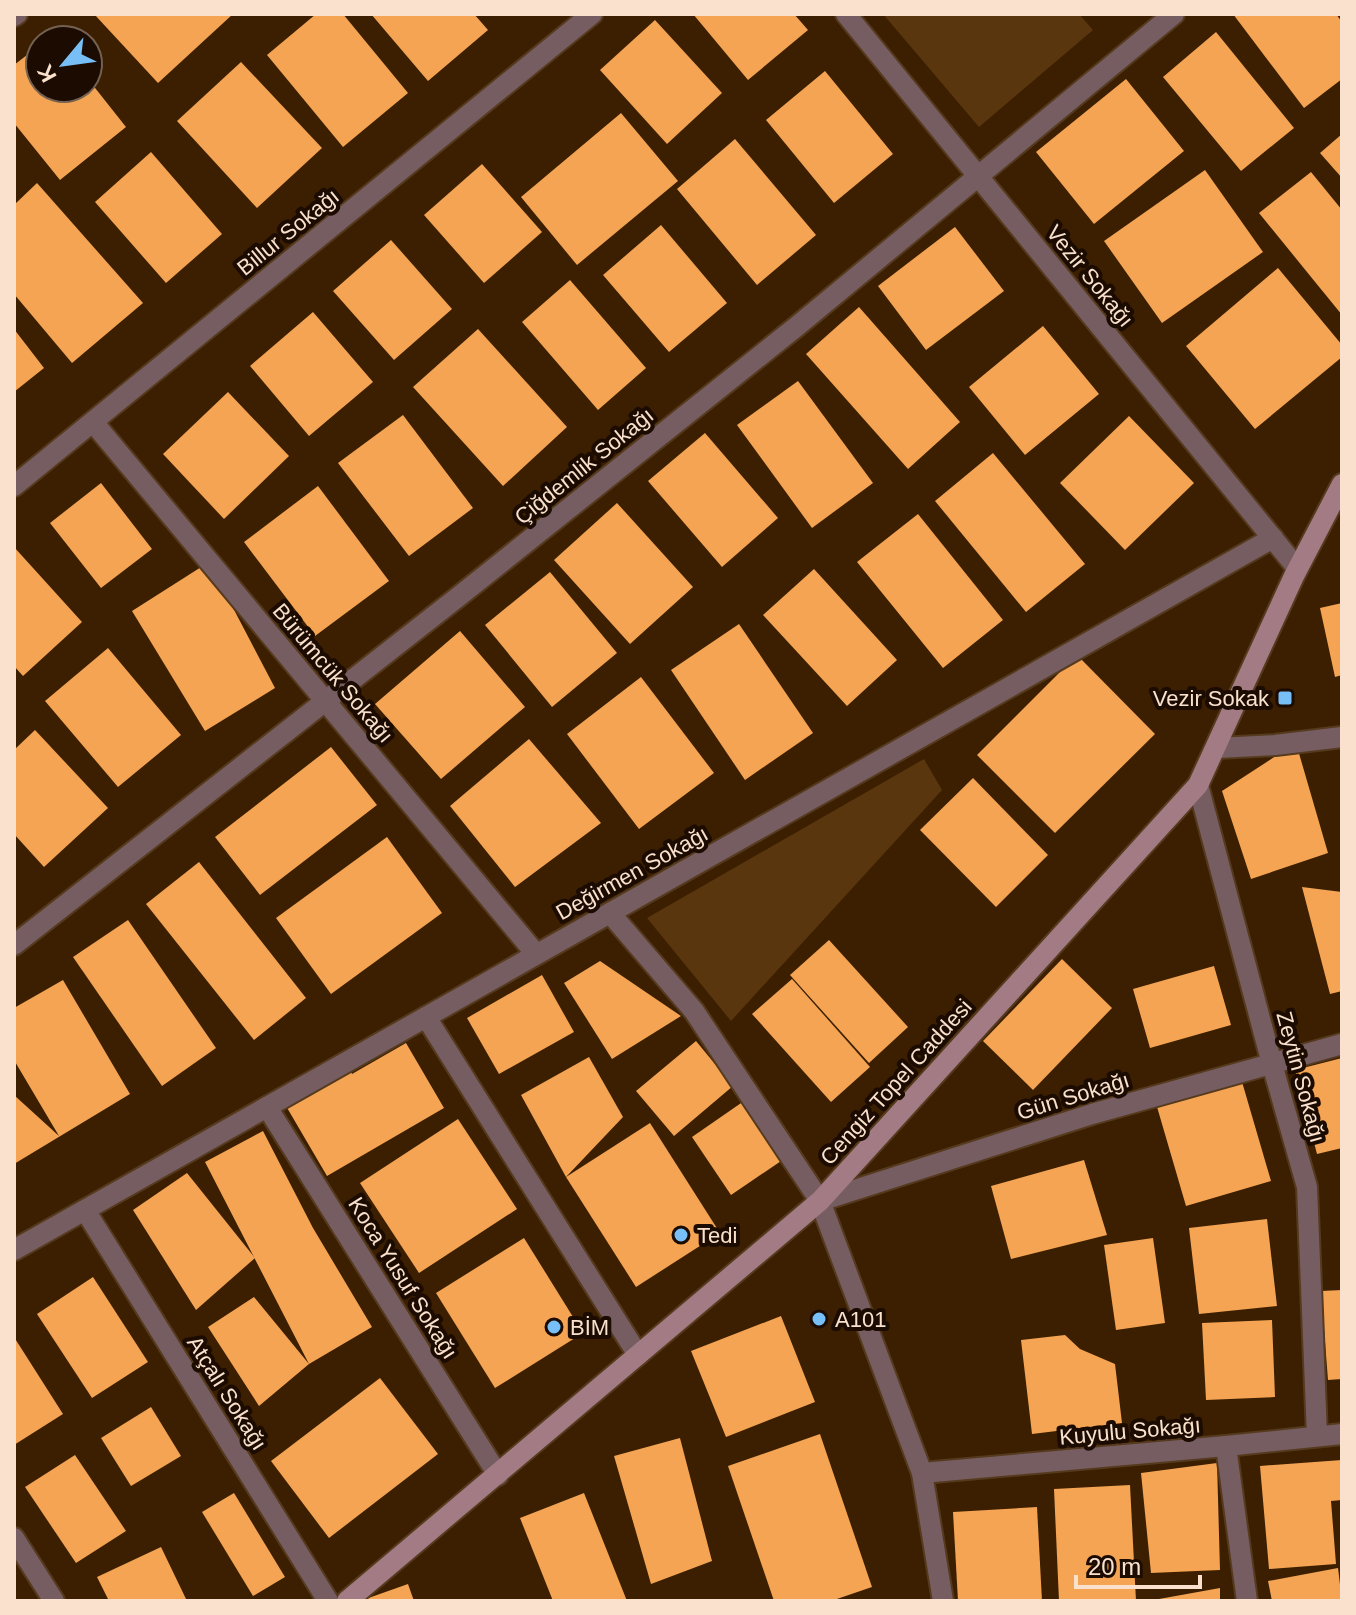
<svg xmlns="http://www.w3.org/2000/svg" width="1356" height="1615" font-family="Arial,sans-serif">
	<rect width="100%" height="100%" fill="#3b1f00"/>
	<g fill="#5a360e">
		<path d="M883,14H1079L1093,30L979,127Z"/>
		<path d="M924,759L942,790L731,1021L647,918Z"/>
	</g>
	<g fill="#f4a453">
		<path d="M94,14H233L158,83Z"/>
		<path d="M316,14H343L408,93L343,147L267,55Z"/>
		<path d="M371,14H474L488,30L428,81Z"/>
		<path d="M693,14H794L808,30L748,80Z"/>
		<path d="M1233,14H1336L1342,22V79L1304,108Z"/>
		<path d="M655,20L722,93L667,144L600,70Z"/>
		<path d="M1216,32L1294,128L1241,171L1163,77Z"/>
		<path d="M40,45V88H88V79L126,127L60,180L14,123V65Z"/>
		<path d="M241,62L322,148L257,208L177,121Z"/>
		<path d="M825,71L893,154L834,203L766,120Z"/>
		<path d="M1126,79L1184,151L1094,224L1036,152Z"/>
		<path d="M621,113L678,181L577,265L521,197Z"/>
		<path d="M1342,134V178L1320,153Z"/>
		<path d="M735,139L816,235L757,285L677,189Z"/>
		<path d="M151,152L222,234L166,283L95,202Z"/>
		<path d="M482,164L542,232L484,283L424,215Z"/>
		<path d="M1205,170L1263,252L1162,323L1104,241Z"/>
		<path d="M1311,172L1342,210V315L1259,213Z"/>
		<path d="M37,183L143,303L72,363L14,294V205Z"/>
		<path d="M661,225L727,303L669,352L603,275Z"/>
		<path d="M955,227L1004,291L926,350L878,286Z"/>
		<path d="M391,240L452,309L394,360L333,291Z"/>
		<path d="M1278,268L1342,345V357L1255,429L1186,346Z"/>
		<path d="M570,280L646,368L598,410L522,322Z"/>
		<path d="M859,307L960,422L908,469L806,354Z"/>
		<path d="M313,312L373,382L309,436L250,366Z"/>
		<path d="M1043,326L1099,394L1025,455L969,387Z"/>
		<path d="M14,329L44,368L14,392Z"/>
		<path d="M478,329L567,427L503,486L413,387Z"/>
		<path d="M798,381L873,483L812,528L737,425Z"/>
		<path d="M228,392L289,456L224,519L163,454Z"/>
		<path d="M403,415L473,508L409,556L338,463Z"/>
		<path d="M1129,416L1194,483L1125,550L1060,483Z"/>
		<path d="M705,433L778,518L722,567L648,481Z"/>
		<path d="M993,453L1085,564L1026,612L935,501Z"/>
		<path d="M101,483L152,549L101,588L50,523Z"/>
		<path d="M318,486L389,581L315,636L244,542Z"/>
		<path d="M617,503L693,587L630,644L554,560Z"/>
		<path d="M918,514L1003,620L943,668L857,562Z"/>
		<path d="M14,547L82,622L23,676L14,666Z"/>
		<path d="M209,562L275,688L205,731L132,611Z"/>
		<path d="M814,569L897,660L847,706L763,615Z"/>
		<path d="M550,572L617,653L552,707L485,625Z"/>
		<path d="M1342,603V675L1335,677L1320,608Z"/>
		<path d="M739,624L813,733L745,780L671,670Z"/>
		<path d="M460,631L525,707L441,779L375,704Z"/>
		<path d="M108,648L181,735L118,787L45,701Z"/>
		<path d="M1077,655L1155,734L1055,833L977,755Z"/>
		<path d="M641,677L714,773L639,829L567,734Z"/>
		<path d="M35,730L108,808L44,867L14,834V750Z"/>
		<path d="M529,739L601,823L515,887L450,806Z"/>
		<path d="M1296,743L1328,853L1251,879L1222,791Z"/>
		<path d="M331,747L377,805L260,895L215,837Z"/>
		<path d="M973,778L1048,855L996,907L920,830Z"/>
		<path d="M387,837L442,913L331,994L276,918Z"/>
		<path d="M199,862L306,998L254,1040L146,904Z"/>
		<path d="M1302,887L1342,892V991L1330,994Z"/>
		<path d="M128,920L216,1048L162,1086L73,957Z"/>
		<path d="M829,940L908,1027L869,1063L790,975Z"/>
		<path d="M1062,959L1112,1008L1033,1090L983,1041Z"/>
		<path d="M600,961L681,1016L612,1059L564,983Z"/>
		<path d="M1214,966L1231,1025L1150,1048L1133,989Z"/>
		<path d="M542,975L574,1032L499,1074L467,1018Z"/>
		<path d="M792,979L870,1067L831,1102L752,1014Z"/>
		<path d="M63,980L130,1094L14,1164V1095L59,1136L14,1060V1008Z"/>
		<path d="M696,1041L733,1086L674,1136L636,1091Z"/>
		<path d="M406,1043L444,1108L327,1176L286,1106L349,1068L352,1074Z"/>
		<path d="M589,1057L623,1117L566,1177L521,1095Z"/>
		<path d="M1342,1058V1148L1317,1154L1295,1070Z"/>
		<path d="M1240,1075L1271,1181L1186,1206L1155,1100Z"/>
		<path d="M744,1101L784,1159L731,1195L692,1137Z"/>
		<path d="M458,1119L517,1209L419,1273L360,1183Z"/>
		<path d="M650,1123L720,1233L636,1287L566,1177Z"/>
		<path d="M263,1131L313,1228L372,1327L309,1364L259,1406L208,1327L254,1297L309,1364L205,1162Z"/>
		<path d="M1084,1160L1107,1235L1011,1259L991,1186Z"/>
		<path d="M187,1173L255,1258L196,1310L133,1210Z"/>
		<path d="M1267,1219L1277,1306L1199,1314L1189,1228Z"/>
		<path d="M524,1238L583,1333L495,1388L436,1293Z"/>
		<path d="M1153,1238L1165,1323L1116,1330L1104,1245Z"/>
		<path d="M93,1277L148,1362L92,1398L37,1314Z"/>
		<path d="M1342,1290V1379L1328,1380L1321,1291Z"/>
		<path d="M781,1316L815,1402L726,1437L691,1351Z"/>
		<path d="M1272,1320L1275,1397L1206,1400L1202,1323Z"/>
		<path d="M1065,1335L1080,1349L1115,1364L1122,1423L1032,1434L1021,1340Z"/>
		<path d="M14,1337L63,1414L14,1445Z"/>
		<path d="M380,1378L438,1454L329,1538L271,1461Z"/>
		<path d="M151,1407L181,1456L131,1486L101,1438Z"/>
		<path d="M820,1434L872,1587L831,1601H774L728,1466Z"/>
		<path d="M680,1438L712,1561L651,1584L614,1456Z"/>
		<path d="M75,1455L126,1531L76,1563L25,1487Z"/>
		<path d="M1342,1460V1500L1331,1501L1336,1564L1269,1569L1260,1466Z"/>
		<path d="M1217,1463L1220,1570L1151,1573L1141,1473Z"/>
		<path d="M1130,1485L1136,1601H1059L1054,1489Z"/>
		<path d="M234,1493L285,1577L253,1596L202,1512Z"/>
		<path d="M584,1493L627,1601H553L520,1518Z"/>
		<path d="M1037,1507L1042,1601H958L953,1512Z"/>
		<path d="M161,1547L187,1601H109L97,1577Z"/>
		<path d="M1338,1568L1342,1601H1272L1268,1581Z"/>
		<path d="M408,1584L414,1601H360Z"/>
		<path d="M1220,1588V1601H1160L1159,1599Z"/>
	</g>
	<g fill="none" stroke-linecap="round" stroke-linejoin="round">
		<g stroke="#563a1d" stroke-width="24">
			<g id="street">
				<path d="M846,14L1297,568"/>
				<path d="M14,16L17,14"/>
				<path d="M93,422L536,954"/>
				<path d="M14,486L592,14"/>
				<path d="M1217,748L1275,745L1342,737"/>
				<path d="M1198,785L1272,1064L1307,1187L1317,1436"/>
				<path d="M610,913L694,1011L820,1201L922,1473L943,1601"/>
				<path d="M14,945L458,597L796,327L1174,14"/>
				<path d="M426,1017L638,1355"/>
				<path d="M267,1107L498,1475"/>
				<path d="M820,1201L1092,1114L1342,1044"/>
				<path d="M85,1210L328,1601"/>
				<path d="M14,1250L1273,538"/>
				<path d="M1226,1446L1247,1601"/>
				<path d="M922,1473L1226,1446L1342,1434"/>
				<path d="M14,1538L54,1601"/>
			</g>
		</g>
		<g stroke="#563a1d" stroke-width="24">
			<path id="secondary" d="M347,1601L820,1201L1198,785L1294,576L1342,484"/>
		</g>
		<use href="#street" stroke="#765d62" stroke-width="20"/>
		<use href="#secondary" stroke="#a37b84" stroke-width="20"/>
	</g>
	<g fill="#78bff7" stroke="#1b0b00" stroke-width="3">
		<rect x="1277" y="690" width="16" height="16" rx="4"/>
		<circle cx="681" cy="1235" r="8"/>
		<circle cx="819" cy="1319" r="8"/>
		<circle cx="554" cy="1327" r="8"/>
	</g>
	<g text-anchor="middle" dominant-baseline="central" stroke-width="8" stroke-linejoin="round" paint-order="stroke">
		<g font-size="22" fill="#f9e1cd" stroke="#1b0b00">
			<text transform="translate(288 232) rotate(-39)">Billur Sokağı</text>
			<text transform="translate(1090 276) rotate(51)">Vezir Sokağı</text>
			<text transform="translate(584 466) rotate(-39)">Çiğdemlik Sokağı</text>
			<text transform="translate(333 673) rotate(50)">Bürümcük Sokağı</text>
			<text transform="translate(632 873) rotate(-29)">Değirmen Sokağı</text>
			<text transform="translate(1301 1077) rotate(75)">Zeytin Sokağı</text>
			<text transform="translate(896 1082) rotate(-48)">Cengiz Topel Caddesi</text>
			<text transform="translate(1073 1096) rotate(-17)">Gün Sokağı</text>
			<text transform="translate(403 1278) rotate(58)">Koca Yusuf Sokağı</text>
			<text transform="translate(227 1393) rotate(58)">Atçalı Sokağı</text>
			<text transform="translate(1130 1431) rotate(-5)">Kuyulu Sokağı</text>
		</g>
		<g font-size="22" fill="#f9e1cd" stroke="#1b0b00" text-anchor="start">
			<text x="1269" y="698" text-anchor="end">Vezir Sokak</text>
			<text x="697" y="1235">Tedi</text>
			<text x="835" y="1319">A101</text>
			<text x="570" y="1327">BİM</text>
		</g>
	</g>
	<rect width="1356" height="1615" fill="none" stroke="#f9e1cd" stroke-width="32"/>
	<g transform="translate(64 64) rotate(241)"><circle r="38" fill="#1b0b00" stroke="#746152" stroke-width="2"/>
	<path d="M0-6L14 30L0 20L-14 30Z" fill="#78bff7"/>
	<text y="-12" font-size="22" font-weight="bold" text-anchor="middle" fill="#f9e1cd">K</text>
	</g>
	<path d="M1076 1575v12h124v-12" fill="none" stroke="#f9e1cd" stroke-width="4"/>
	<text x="1088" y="1575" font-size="24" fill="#f9e1cd" stroke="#1b0b00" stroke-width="6" paint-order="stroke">20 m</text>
</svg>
